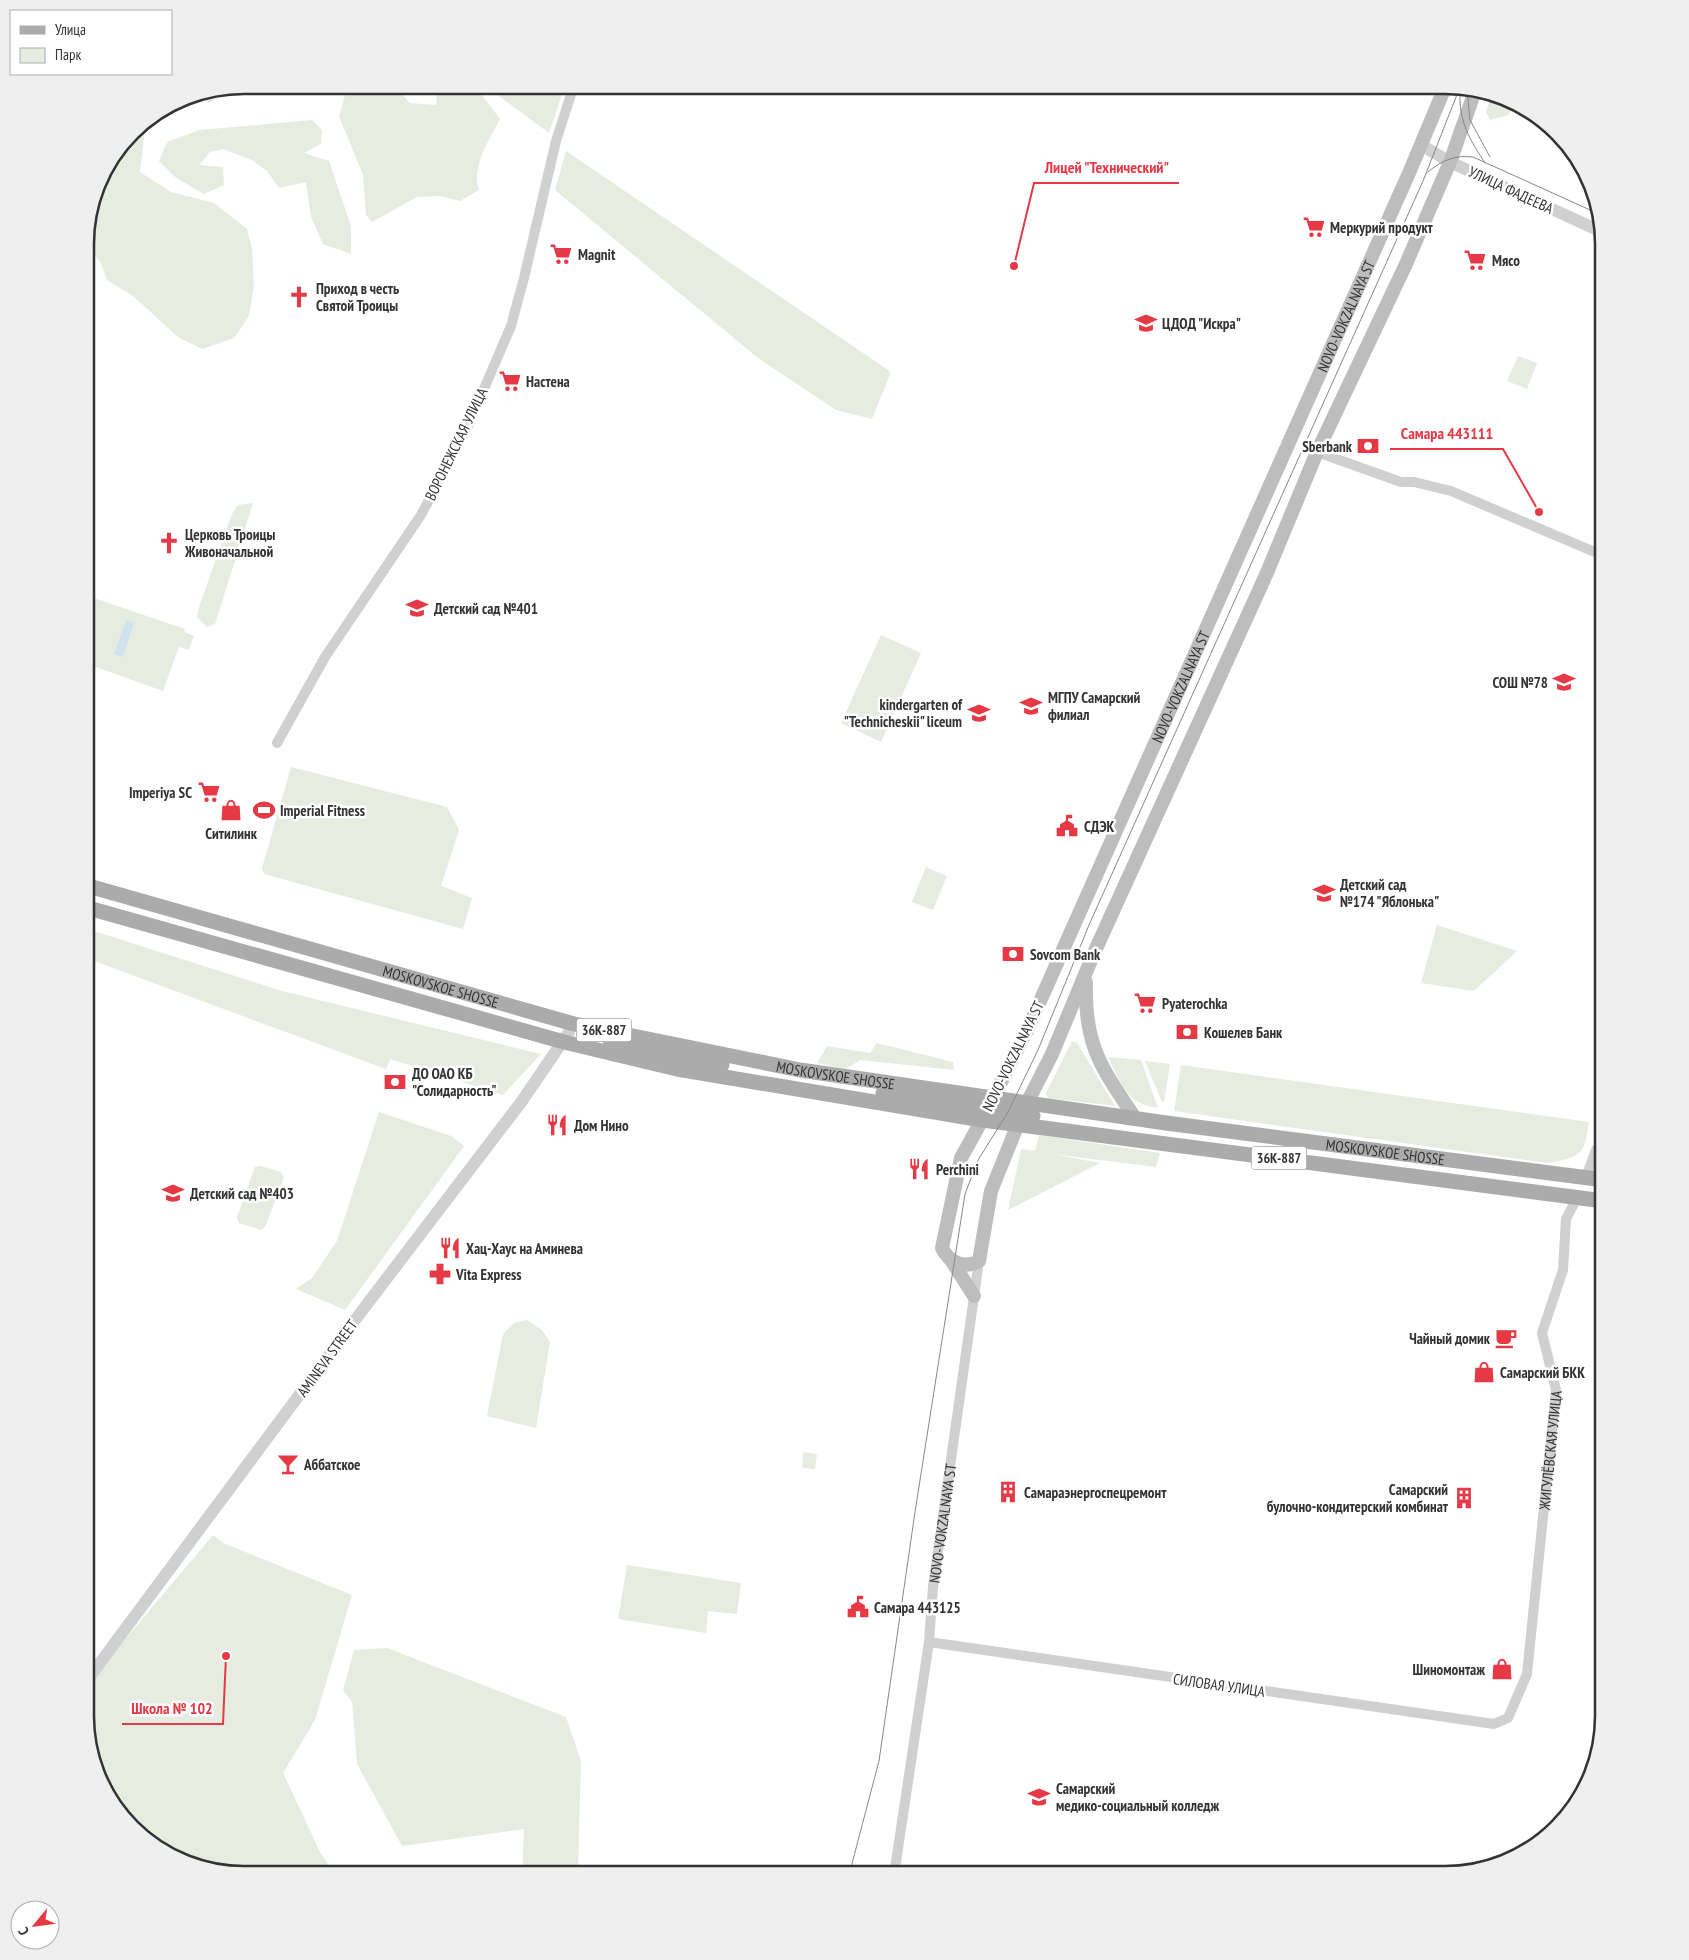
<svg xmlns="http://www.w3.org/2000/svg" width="1689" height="1960" font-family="'PT Sans Narrow',sans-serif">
	<rect width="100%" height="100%" fill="#fff"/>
	<g fill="#e6ecdf">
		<path d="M348,85H393L410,103L436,105L437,85H474L500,119C490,139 471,166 479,190L460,201L440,196L417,197L372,222L366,215L363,175L339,116Z"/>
		<path d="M484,85H565L549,133Z"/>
		<path d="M232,87L233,90L208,103L203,93Z"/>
		<path d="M1491,95L1514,101L1509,115L1490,120L1486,112Z"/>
		<path d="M146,120L140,172L171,192L214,203L247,229L252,249L254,286L249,316L234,338L202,349L178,337L133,296L107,280L100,261L85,244V233L101,174L139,125Z"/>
		<path d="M312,120L322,130L321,144L304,153L329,161L351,226V254L323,244L311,217L306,182L279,188L267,171L252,160L223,149L210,152L199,165L223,167L224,185L204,194L175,177L159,161L167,142L200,130Z"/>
		<path d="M566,151L891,372L872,419L836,410L758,358L555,190Z"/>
		<path d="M1518,356L1537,363L1527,389L1507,381Z"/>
		<path d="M253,503L215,624L207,627L197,617L199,607L232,514L238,505Z"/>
		<path d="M85,595L185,629L184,632L194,636L189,650L179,647L163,691L85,663Z"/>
		<path d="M881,635L921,653L881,742L841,723Z"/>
		<path d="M291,767L447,807L459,830L441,886L472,898L463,929L264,874L262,868Z"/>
		<path d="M926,867L947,876L933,910L912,902Z"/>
		<path d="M1437,925L1517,951L1474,991L1421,983Z"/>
		<path d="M94,931L282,991L541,1054L503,1095L390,1059L386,1069L86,958Z"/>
		<path d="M1072,1041L1077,1043L1115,1106L1048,1098L1046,1093Z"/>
		<path d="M877,1043L953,1062L954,1070L860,1060L846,1069L817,1063L827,1046L870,1053Z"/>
		<path d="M1108,1057L1141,1060L1158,1108C1126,1104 1121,1083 1108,1057Z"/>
		<path d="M1145,1061L1170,1064L1164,1102H1162Z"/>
		<path d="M1181,1065L1589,1122C1584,1156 1581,1157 1547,1163L1174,1111Z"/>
		<path d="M379,1112L451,1136L464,1146L345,1310L296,1289L312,1278L337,1241Z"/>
		<path d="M1039,1135L1160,1153L1156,1167L1052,1154L1100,1163L1008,1210L1021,1149L1035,1151Z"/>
		<path d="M261,1166L281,1172L284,1178L265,1227L261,1230L239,1223L237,1217L255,1167Z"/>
		<path d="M527,1320L542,1330L550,1342L536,1428L487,1416L503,1334L514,1323Z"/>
		<path d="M803,1452L817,1454L815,1469L802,1468Z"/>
		<path d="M213,1535L223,1543L352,1595L315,1720L283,1773L320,1852L335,1875H244L173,1858L118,1813L93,1767L85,1716V1687Z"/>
		<path d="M627,1565L741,1583L737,1614L708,1611L706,1633L618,1619Z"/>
		<path d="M387,1648L566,1717L581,1761L578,1875H522L524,1829L402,1846L357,1764L352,1702L343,1690L354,1650Z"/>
	</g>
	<path fill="#cfe2ee" d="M126,620L134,623L123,657L114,654Z"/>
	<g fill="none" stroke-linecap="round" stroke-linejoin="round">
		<g stroke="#d0d0d0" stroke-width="10">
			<path d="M1317,452L1401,482H1414L1451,491L1604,556"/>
			<path d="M277,743L325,657L421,515L468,426L511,326L524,278L556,141L574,85"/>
			<path d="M1586,1177L1596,1150L1604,1151"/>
			<path id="s1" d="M929,1642L1494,1724L1508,1718L1527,1674L1556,1390L1542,1333L1563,1270L1566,1219L1577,1198"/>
			<path id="s2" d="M894,1875L929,1642L933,1587L979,1261"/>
		</g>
		<g stroke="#d0d0d0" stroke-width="12">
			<path d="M1421,145L1450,162L1602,232"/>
			<path d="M85,1683L358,1316L522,1101L569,1032"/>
		</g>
		<g stroke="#bdbdbd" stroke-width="14">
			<path d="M1086,982C1084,1045 1101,1067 1135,1118"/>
			<path id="s3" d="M993,1098L1029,1026L1409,173L1446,85"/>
			<path d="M1027,1103L1052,1054L1094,953L1266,575L1317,452L1406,264L1450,162L1475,91"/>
			<path d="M982,1120L961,1158L942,1248C949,1263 965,1269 979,1261L991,1191L1018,1124"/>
			<path d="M951,1260L974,1296"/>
		</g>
		<g stroke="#ababab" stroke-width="15">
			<path id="s4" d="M85,885L574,1024L800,1070L1166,1123L1604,1180"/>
			<path d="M85,907L564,1042L677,1069L982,1120L1604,1201"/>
			<path d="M610,1041L722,1065"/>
			<path d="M883,1093L1033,1116"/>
		</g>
		<g stroke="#888" stroke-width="1">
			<path d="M1467,89L1470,120L1490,157"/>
			<path d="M1460,94C1459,122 1470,140 1485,163"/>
			<path d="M1428,172C1442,160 1455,155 1473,157L1599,214"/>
			<path d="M849,1875L879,1761L915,1512L965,1194L978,1160L1008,1112L1038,1050L1089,925L1423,181L1460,87"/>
		</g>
	</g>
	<defs>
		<g id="supermarket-bare" transform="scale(1.725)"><path d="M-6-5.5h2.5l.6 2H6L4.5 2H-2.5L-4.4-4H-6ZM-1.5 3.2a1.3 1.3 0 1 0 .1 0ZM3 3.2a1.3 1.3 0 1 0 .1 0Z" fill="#e63946" stroke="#fff" stroke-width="2.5" paint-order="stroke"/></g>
		<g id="church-bare" transform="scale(1.725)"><path d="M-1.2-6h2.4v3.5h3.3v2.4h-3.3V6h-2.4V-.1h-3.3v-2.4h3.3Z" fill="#e63946" stroke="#fff" stroke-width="2.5" paint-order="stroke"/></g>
		<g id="school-bare" transform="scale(1.725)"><path d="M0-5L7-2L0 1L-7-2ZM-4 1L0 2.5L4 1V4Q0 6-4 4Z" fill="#e63946" stroke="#fff" stroke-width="2.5" paint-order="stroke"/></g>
		<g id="bank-bare" transform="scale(1.725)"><path d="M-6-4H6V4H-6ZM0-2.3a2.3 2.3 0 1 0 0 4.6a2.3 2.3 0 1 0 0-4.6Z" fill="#e63946" stroke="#fff" stroke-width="2.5" paint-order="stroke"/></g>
		<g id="university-bare" transform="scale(1.725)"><path d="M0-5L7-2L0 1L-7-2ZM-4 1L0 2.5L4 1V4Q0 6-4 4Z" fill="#e63946" stroke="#fff" stroke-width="2.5" paint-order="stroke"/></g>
		<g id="shop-bare" transform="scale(1.725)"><path d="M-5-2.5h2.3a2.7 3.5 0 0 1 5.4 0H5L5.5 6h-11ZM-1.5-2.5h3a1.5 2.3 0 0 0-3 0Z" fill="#e63946" stroke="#fff" stroke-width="2.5" paint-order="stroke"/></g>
		<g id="stadium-bare" transform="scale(1.725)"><path d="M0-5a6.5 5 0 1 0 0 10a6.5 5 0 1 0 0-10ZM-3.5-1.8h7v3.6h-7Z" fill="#e63946" stroke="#fff" stroke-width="2.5" paint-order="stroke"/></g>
		<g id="civic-bare" transform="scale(1.725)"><path d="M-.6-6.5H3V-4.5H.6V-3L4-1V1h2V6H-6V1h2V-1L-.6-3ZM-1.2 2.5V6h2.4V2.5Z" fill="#e63946" stroke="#fff" stroke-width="2.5" paint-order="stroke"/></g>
		<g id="restaurant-bare" transform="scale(1.725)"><path d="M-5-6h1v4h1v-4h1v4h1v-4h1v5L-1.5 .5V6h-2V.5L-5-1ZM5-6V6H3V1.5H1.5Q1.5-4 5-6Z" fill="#e63946" stroke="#fff" stroke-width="2.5" paint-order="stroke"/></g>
		<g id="pharmacy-bare" transform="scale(1.725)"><path d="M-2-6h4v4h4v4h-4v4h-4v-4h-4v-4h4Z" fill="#e63946" stroke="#fff" stroke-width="2.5" paint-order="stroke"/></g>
		<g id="cafe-bare" transform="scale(1.725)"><path d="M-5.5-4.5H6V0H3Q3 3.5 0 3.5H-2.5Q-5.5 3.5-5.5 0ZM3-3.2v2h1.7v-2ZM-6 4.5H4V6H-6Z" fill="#e63946" stroke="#fff" stroke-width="2.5" paint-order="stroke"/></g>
		<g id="bar-bare" transform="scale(1.725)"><path d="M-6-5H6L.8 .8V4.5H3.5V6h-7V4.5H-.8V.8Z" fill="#e63946" stroke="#fff" stroke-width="2.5" paint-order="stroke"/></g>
		<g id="building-bare" transform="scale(1.725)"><path d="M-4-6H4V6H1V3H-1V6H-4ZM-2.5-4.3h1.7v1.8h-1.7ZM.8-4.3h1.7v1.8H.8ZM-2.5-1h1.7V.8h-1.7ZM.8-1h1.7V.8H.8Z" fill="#e63946" stroke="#fff" stroke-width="2.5" paint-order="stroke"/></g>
	</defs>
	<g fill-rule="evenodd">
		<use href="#supermarket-bare" x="1314" y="227"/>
		<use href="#supermarket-bare" x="561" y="254"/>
		<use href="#supermarket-bare" x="1475" y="260"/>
		<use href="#church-bare" x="299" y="297"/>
		<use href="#school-bare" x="1146" y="323"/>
		<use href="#supermarket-bare" x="510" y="381"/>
		<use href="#bank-bare" x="1368" y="446"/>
		<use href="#church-bare" x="169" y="543"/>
		<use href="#school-bare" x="417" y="608"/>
		<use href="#school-bare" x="1564" y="682"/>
		<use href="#university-bare" x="1031" y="706"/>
		<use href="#school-bare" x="979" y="713"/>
		<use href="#supermarket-bare" x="209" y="792"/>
		<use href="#shop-bare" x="231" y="810"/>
		<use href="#stadium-bare" x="264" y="810"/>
		<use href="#civic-bare" x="1067" y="826"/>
		<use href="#school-bare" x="1324" y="893"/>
		<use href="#bank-bare" x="1013" y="954"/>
		<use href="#supermarket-bare" x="1145" y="1003"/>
		<use href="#bank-bare" x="1187" y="1032"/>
		<use href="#bank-bare" x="395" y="1082"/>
		<use href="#restaurant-bare" x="557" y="1125"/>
		<use href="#restaurant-bare" x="919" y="1169"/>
		<use href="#school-bare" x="173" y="1193"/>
		<use href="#restaurant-bare" x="450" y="1248"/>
		<use href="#pharmacy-bare" x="440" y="1274"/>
		<use href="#cafe-bare" x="1506" y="1338"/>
		<use href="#shop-bare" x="1484" y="1372"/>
		<use href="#bar-bare" x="288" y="1464"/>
		<use href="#building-bare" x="1008" y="1492"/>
		<use href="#building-bare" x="1464" y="1498"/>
		<use href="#civic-bare" x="858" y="1607"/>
		<use href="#shop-bare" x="1502" y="1669"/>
		<use href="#university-bare" x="1039" y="1797"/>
	</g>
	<g text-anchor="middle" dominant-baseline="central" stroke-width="5" stroke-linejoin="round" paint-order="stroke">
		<g fill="#fff" stroke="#707070" stroke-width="1">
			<rect x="576.5" y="1018.5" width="55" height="23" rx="4"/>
			<rect x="1251.5" y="1146.5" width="55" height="23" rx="4"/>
		</g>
		<g font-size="14" font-weight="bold" fill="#333">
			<text x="604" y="1030">36К-887</text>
			<text x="1279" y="1158">36К-887</text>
		</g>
		<g font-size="15" fill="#333" stroke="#fff">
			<text transform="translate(1511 190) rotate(25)">УЛИЦА ФАДЕЕВА</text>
			<text stroke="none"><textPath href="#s3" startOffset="858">NOVO-VOKZALNAYA ST</textPath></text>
			<text transform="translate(456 444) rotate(-64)">ВОРОНЕЖСКАЯ УЛИЦА</text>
			<text stroke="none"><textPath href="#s3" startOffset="452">NOVO-VOKZALNAYA ST</textPath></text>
			<text stroke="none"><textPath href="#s4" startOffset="370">MOSKOVSKOE SHOSSE</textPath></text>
			<text transform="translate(1013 1056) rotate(-64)">NOVO-VOKZALNAYA ST</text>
			<text stroke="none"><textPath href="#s4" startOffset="775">MOSKOVSKOE SHOSSE</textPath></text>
			<text stroke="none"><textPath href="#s4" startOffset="1330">MOSKOVSKOE SHOSSE</textPath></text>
			<text transform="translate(327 1358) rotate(-54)">AMINEVA STREET</text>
			<text stroke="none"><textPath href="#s1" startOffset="859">ЖИГУЛЁВСКАЯ УЛИЦА</textPath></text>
			<text stroke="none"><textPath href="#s2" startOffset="355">NOVO-VOKZALNAYA ST</textPath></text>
			<text transform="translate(1219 1685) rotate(8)">СИЛОВАЯ УЛИЦА</text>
		</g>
		<g font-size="15" font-weight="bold" fill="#333" stroke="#fff" text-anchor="start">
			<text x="1330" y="227">Меркурий продукт</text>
			<text x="578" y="254">Magnit</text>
			<text x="1492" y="260">Мясо</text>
			<text x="316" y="288">Приход в честь<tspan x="316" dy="17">Святой Троицы</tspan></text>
			<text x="1162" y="323">ЦДОД "Искра"</text>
			<text x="526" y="381">Настена</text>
			<text x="1352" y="446" text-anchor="end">Sberbank</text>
			<text x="185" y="534">Церковь Троицы<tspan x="185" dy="17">Живоначальной</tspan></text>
			<text x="434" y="608">Детский сад №401</text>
			<text x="1548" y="682" text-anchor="end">СОШ №78</text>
			<text x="1048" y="697">МГПУ Самарский<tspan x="1048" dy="17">филиал</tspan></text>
			<text x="962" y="704" text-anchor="end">kindergarten of<tspan x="962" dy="17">"Technicheskii" liceum</tspan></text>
			<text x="192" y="792" text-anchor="end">Imperiya SC</text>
			<text x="280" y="810">Imperial Fitness</text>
			<text x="1084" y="826">СДЭК</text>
			<text x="231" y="833" text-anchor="middle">Ситилинк</text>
			<text x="1340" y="884">Детский сад<tspan x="1340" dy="17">№174 "Яблонька"</tspan></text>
			<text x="1030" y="954">Sovcom Bank</text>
			<text x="1162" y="1003">Pyaterochka</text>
			<text x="1204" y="1032">Кошелев Банк</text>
			<text x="412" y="1073">ДО ОАО КБ<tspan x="412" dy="17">"Солидарность"</tspan></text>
			<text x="574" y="1125">Дом Нино</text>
			<text x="936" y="1169">Perchini</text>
			<text x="190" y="1193">Детский сад №403</text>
			<text x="466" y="1248">Хац-Хаус на Аминева</text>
			<text x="456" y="1274">Vita Express</text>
			<text x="1490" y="1338" text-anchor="end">Чайный домик</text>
			<text x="1500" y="1372">Самарский БКК</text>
			<text x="304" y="1464">Аббатское</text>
			<text x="1448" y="1489" text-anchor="end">Самарский<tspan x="1448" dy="17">булочно-кондитерский комбинат</tspan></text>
			<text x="1024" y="1492">Самараэнергоспецремонт</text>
			<text x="874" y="1607">Самара 443125</text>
			<text x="1485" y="1669" text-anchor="end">Шиномонтаж</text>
			<text x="1056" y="1788">Самарский<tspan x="1056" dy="17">медико-социальный колледж</tspan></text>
		</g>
	</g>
	<path d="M0 0H1689V1960H0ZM244 94H1445A150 150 0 0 1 1595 244V1716A150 150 0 0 1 1445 1866H244A150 150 0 0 1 94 1716V244A150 150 0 0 1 244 94Z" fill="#efefef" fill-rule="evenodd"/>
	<path fill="none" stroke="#333" stroke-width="2.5" d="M244 94H1445A150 150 0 0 1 1595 244V1716A150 150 0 0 1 1445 1866H244A150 150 0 0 1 94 1716V244A150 150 0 0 1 244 94Z"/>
	<path fill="none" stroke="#e63946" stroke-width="2" d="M1014 266L1034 183H1179M1539 512L1503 449H1390M226 1656L223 1724H122"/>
	<g fill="#e63946" stroke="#fff" stroke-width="2">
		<circle cx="1014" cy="266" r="5"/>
		<circle cx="1539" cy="512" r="5"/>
		<circle cx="226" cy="1656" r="5"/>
	</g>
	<g font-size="16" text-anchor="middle" font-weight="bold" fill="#e63946" stroke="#fff" stroke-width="5" stroke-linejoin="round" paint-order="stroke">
		<text x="1107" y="173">Лицей "Технический"</text>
		<text x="1447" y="439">Самара 443111</text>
		<text x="172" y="1714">Школа № 102</text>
	</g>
	<rect x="10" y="10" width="162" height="65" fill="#ffffff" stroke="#adadad"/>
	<rect x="20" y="26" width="25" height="8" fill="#ababab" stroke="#adadad"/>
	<text x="55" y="35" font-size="15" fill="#333333">Улица</text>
	<rect x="20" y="48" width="25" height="15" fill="#e6ecdf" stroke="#adadad"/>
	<text x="55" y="60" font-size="15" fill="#333333">Парк</text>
	<g transform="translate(35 1925) rotate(241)"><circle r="24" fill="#ffffff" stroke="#adadad"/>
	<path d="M0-4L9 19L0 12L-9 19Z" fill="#e63946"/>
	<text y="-8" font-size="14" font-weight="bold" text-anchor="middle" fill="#333333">С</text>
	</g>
</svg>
